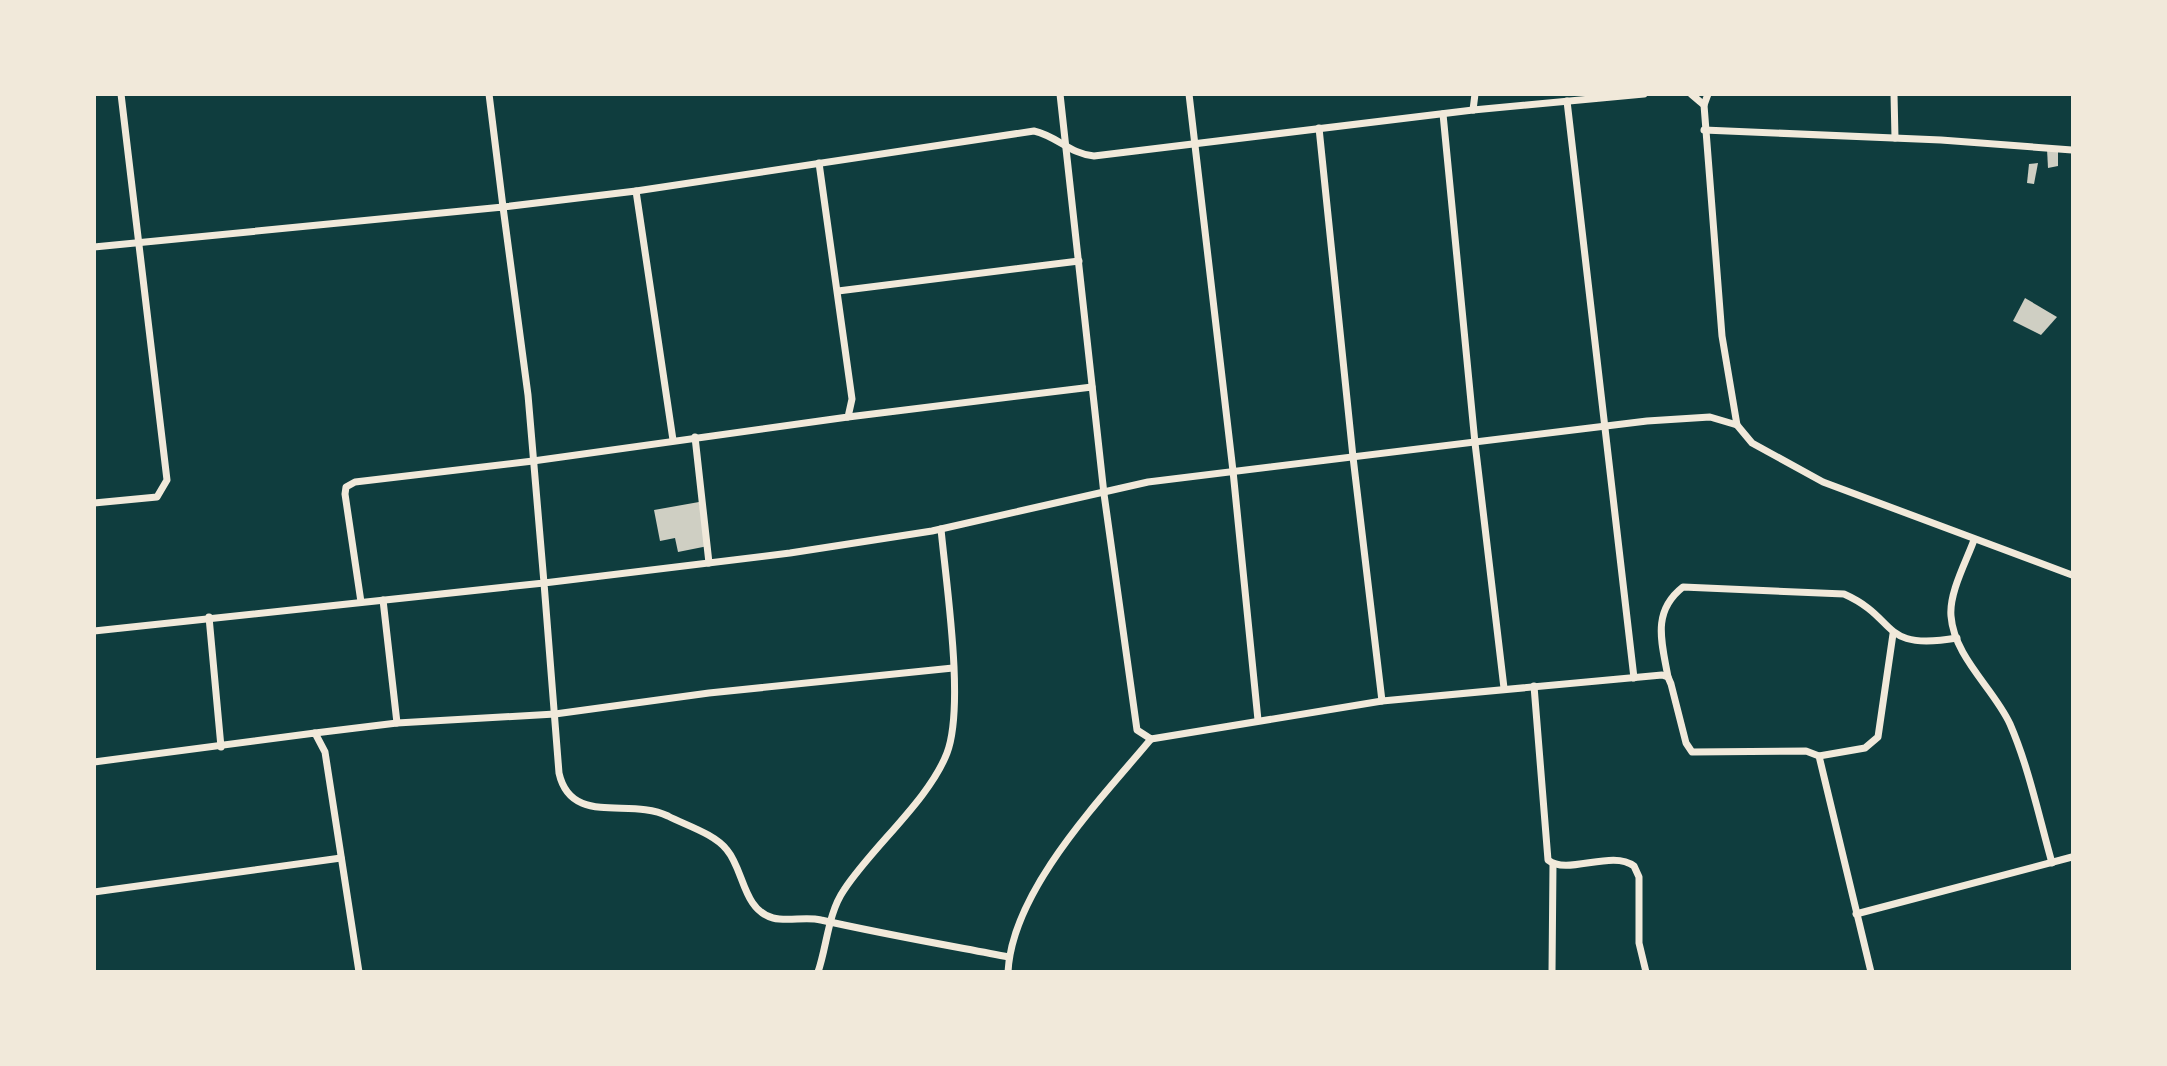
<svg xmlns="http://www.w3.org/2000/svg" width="2167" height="1066" font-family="'Space Grotesk',sans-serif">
	<rect width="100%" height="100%" fill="#0f3d3e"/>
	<g fill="#cfcfc3">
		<path d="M2047,149L2058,150V166L2048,168Z"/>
		<path d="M2038,163L2034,184L2027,183L2029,164Z"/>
		<path d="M2025,298L2057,317L2041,335L2013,321Z"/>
		<path d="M699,502L708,546L678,552L675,538L660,541L654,510Z"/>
	</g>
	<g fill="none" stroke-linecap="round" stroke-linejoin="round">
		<g stroke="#f1e9da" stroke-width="7">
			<path d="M489,94L503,207L636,191L1034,131C1057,136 1070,154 1094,156L1473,110L1644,94"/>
			<path d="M1060,94L1104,494L1137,730L1151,739L1382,701L1662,675L1668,677L1671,684L1686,743L1692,752L1806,751L1819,756L1871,972"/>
			<path d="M1189,94L1233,471L1258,720"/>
			<path d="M1691,94L1704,105L1722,336L1737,425L1752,443L1823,482L2072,575"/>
			<path d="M1894,94L1895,138"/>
			<path d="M1567,101L1634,678"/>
			<path d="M1704,105L1708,94"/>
			<path d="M1473,110L1475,94"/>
			<path d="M1443,114L1475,443L1504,688"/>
			<path d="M1319,128L1353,457L1382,701"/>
			<path d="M1704,130L1941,140L2072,150"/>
			<path d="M636,191L673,440"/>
			<path d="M94,247L503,207L528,395L544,583L94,631"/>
			<path d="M838,291L1079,261"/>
			<path d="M848,417L1092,387"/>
			<path d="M695,437L709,563"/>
			<path d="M94,503L157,497L167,480L121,94"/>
			<path d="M1974,540C1966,562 1949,593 1951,616C1954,657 1994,689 2010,724C2029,768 2039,817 2052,863"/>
			<path d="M383,600L397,723"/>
			<path d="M361,602L345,494L346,487L355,482L533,461L848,417L852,399L819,163"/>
			<path d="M209,617L221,747"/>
			<path d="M1668,677C1662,643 1651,612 1683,587L1844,594C1900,619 1878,651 1957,638"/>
			<path d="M1534,686L1548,860C1567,876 1612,849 1634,866L1639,877V943L1646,972"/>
			<path d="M315,733L397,723L555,714L709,693L953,668"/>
			<path d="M1819,756L1865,748L1878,737L1893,634"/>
			<path d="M94,762L315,733L325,752L359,972"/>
			<path d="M94,892L341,858"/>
			<path d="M1856,914L2072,857"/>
			<path d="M1009,957C946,945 883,934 821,920C805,916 789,922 773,918C743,910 744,870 727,850C715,834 685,825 668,816C630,797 571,827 559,773L544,583L790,553L932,531L1148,482L1647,421L1710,417L1737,425"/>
			<path d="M818,972C827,946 828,913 844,890C872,847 929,800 947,753C965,706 946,583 941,529"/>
			<path d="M1008,972C1012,890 1101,799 1151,739"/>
			<path d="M1552,972L1553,864"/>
		</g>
	</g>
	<rect width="2167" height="1066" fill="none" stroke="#f1e9da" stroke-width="192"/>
</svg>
